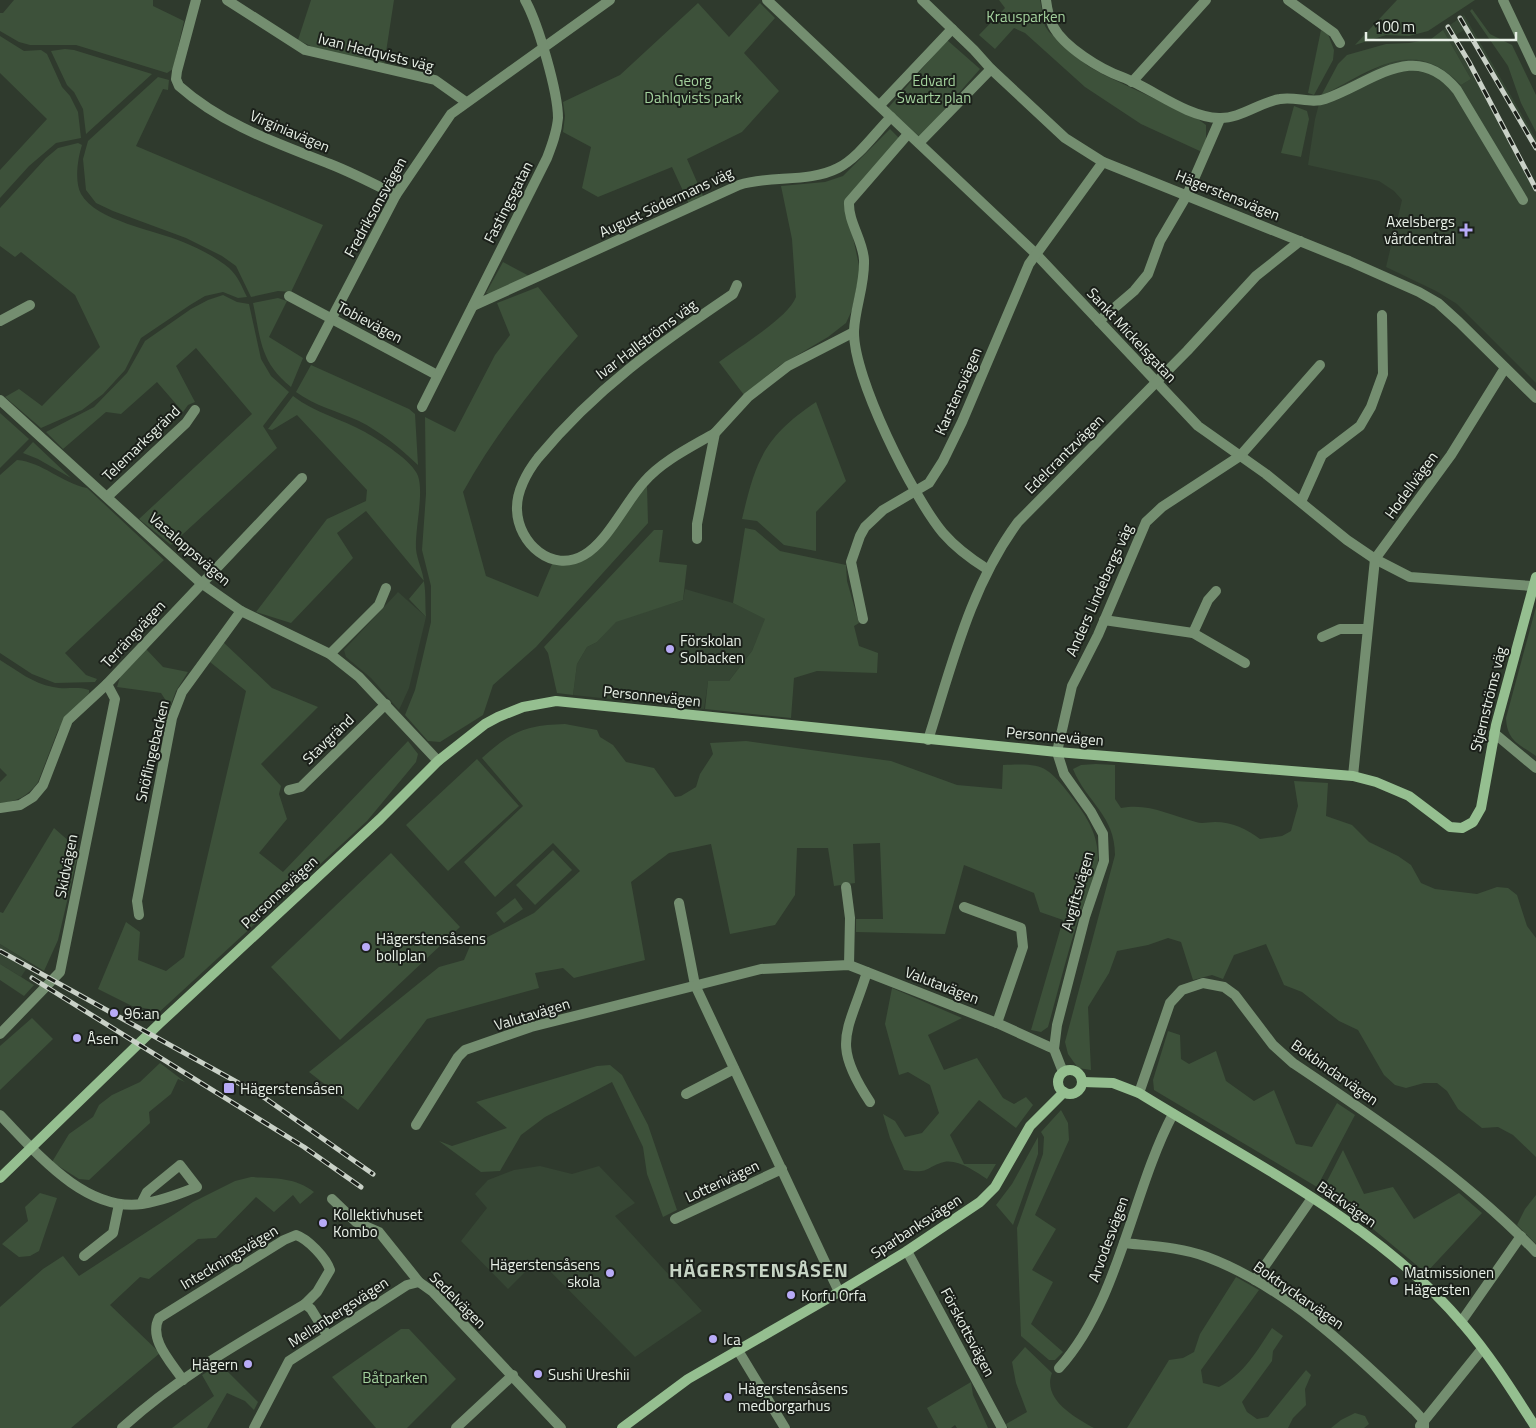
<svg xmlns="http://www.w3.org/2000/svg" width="1536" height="1428" font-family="'Titillium Web',sans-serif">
	<rect width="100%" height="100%" fill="#2f3a2d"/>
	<g fill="#364634">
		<path d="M1464,15L1536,139V152L1514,111L1464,30L1456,35L1536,185V383L1457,304L1436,291L1386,267L1402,200L1394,191L1379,181L1308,165L1315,119L1321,96L1393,60L1410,58L1431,62L1449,72L1461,85L1471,79L1443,30Z"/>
		<path d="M685,589L733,603L766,619L752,651L729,681H708L704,709L573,695L577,664L587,647L597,642L616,621L683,600Z"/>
		<path d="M398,592L426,617L409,688L399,710L371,678L346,657L344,650Z"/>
		<path d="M0,944L30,963L21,977L0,964Z"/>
		<path d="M540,1166L572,1174L599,1166L635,1203L615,1216L702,1311L635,1357L538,1259L508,1289L461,1241L487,1208L475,1194L488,1180L514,1170Z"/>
	</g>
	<g fill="#3d513a">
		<path d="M14,0H153V6L184,21L173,69L167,73L76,45H30L19,42L0,31V13H3Z"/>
		<path d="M311,0H394L384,65L319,50L298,40Z"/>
		<path d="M999,0H1040L1045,26L1049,32L1088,66L1104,75L1198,119L1206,125V145L1202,152L1141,124L1085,87L1025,33L1014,28L995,49L979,35L1005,8Z"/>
		<path d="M1397,0H1475L1428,31L1409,36L1386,35L1355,45Z"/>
		<path d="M698,3L729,37L760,3L775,18L744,53L779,91L742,132L687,159L704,198L689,204L672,167L598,197L582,188L591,147L563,132L565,116L563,102L620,75Z"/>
		<path d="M1472,9L1490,34L1512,45L1536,95V132L1521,103L1508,66L1470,11Z"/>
		<path d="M1321,30L1328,34L1334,50L1333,60L1314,95L1308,93Z"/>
		<path d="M1443,30L1471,79L1461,85C1413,34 1372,71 1321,96L1338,64L1347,55L1386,44L1409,43L1431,39Z"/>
		<path d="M0,36L24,51L41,50L47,54L62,87L70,96L78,112L81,138L56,143L29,166L0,198V170L47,119L0,73Z"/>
		<path d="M947,40L980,69L920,137L888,108Z"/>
		<path d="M65,49L74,50L152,74L86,134L83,109L74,92L67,85L51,51Z"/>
		<path d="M158,77L169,80L168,90L163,89L136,146L323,225L291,292L278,291L251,297L236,266L222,256L186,238L113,211L96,203L86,190L83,159L88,141Z"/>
		<path d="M1294,106L1307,111L1309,119L1301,157L1281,153Z"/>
		<path d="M890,129L900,139L845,200L860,270L852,310L846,323L828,337L779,366L744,395L719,362C739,347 788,318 796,297L792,239L781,186L825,182L843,176Z"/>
		<path d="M78,143L82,145C78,157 74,181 81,194C96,221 155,230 183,242C198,248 216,257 229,268C238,276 242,287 247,297L238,298L223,292L205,296L190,305L141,338L125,370L103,394L82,410L41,428L5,397L19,389L42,406L100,347L75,295L21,252L15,257L0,246V208L46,158L58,148Z"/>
		<path d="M503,262L531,277L492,295L486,293Z"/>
		<path d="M538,287L578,336C535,384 494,436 463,492L486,576L538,597L552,564L567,565L579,562L647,486L648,523L536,647L493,685L483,715L440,742L428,741L405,715L415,690L431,622V586L422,550L426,494L425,417L455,432L495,355L510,335L497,303Z"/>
		<path d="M223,295L237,302L249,304L261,359L271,376L289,392L263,426L277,448L171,545L139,519L252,414L196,348L176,366L195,402L188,405L183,412L157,382L121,414L106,412L63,449L46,432L94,407L127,373L145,341L191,309L208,300Z"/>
		<path d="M278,298L287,301L269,337L303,358L291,387C260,362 261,340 253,303Z"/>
		<path d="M311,365L409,409L415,414L418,465C400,448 381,432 359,421C337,411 315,406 296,392Z"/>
		<path d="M293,396C315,413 342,419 365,432C379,440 413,461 418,476C424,494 415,528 416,549C417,560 423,571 424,582C426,593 425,605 426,617L409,599L424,581L366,511L337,533L353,558L291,623L256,612L327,519L366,501L367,490L297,415L272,430L268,429Z"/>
		<path d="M816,402L846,481L816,512V551L784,545L757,521L742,519C756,460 764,437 816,402Z"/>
		<path d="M0,413L29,439L0,468Z"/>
		<path d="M33,442L71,478L38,459L23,453Z"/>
		<path d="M17,460C42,462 62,483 87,488L164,560L65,653L86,675L97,679L95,682L55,683L32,674L0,653V475Z"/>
		<path d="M745,528L755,530L780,551L846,565L847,581L859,623L854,626L859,646L878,653L877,673L817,671L794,678L791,718L705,709L708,681H729L752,651L765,619L733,603Z"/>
		<path d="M654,530H663L659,562L687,565L683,600L616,622L597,642L587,647L577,664L573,695L557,693L548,653L544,647Z"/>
		<path d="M1536,607V756C1519,744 1507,741 1506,718Z"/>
		<path d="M223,642L272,688L318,707L261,764L281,786L279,794L287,819L259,853L283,872L408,741L418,754L416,762L367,821L156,1015L149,1009L132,1006L98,989L126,922L140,932L138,960L166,971L184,957L246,691L210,662Z"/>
		<path d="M146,649L163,667L188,672L176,691L170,707L161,693L117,687L120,677Z"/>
		<path d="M0,660C18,671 32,683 53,687C65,690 77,686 89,690V693L58,730L38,782C28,796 17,802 0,803V782L7,775L0,768Z"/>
		<path d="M565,724L597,730L600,737L613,745L626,762L654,768L675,797L681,796L696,787L700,774L713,754L710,743L746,741L891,761L957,785L1002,789L1003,765C1042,763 1047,765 1070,795C1085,814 1097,831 1098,856C1099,877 1085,898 1079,917C1067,954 1058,991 1048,1027L1041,1032L1031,1030L1063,920L1040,912L1034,893L964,865L945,934L856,932V919H883L880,843L853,844L855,883L834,886L828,848H797L795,895L775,925L730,934L711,844L669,853L631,882L645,960L574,978L563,968L535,973L539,988L427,1019L358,1110L309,1072L439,967L464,960L470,946L534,913L580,871L553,843L495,897L464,862L523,806L482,758C511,732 525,725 565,724Z"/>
		<path d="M477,759L519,806L448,871L406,825Z"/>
		<path d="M1096,764L1115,765V799L1121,808C1150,803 1168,815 1196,822C1202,824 1208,822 1215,822C1232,822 1247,829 1260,839L1282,836L1291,831L1298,806L1294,781L1328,783L1326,816L1352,825L1369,842L1398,856L1411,865L1421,883L1435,889L1477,894L1497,887L1508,888L1517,895L1527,926L1536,938V1157L1513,1135L1498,1127L1482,1128L1458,1109L1447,1091L1437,1083H1424L1406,1088L1395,1085L1384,1075L1358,1030L1339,1021L1302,992L1284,985L1266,944L1234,955L1223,979L1212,975L1193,980L1181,942L1168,938L1148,945L1117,951L1109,973L1088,1007L1091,1070L1078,1068L1068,1054L1065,1042L1115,855C1115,815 1087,803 1073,769L1081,765Z"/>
		<path d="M54,828L79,850L58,940L44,971L0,944V912L3,913Z"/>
		<path d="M553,850L572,870L535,905L516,885Z"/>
		<path d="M391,853L460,927L340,1040L271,967Z"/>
		<path d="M515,898L523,909L504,923L496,913Z"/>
		<path d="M0,964L34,985L24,996L0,980Z"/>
		<path d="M892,988L962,1018L928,1035L944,1070L977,1058L1003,1098L1014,1104L1026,1097L1033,1105L1016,1128L979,1100L950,1135L964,1164H996L987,1179C976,1172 958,1159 944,1162C923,1168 931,1174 904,1170L890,1138L883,1114L895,1121L905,1137L922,1133L939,1113L930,1085L908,1072L899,1075L885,1024Z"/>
		<path d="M32,1018L53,1039L0,1090V1046Z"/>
		<path d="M1168,1031L1180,1035L1181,1059L1189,1064L1216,1051L1226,1081L1254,1101L1274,1090L1296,1144L1312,1147L1337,1103L1355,1115L1317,1187L1154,1090L1153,1080Z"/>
		<path d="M160,1063L185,1082L178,1079L171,1094L149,1112L150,1123L89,1180L79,1179L52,1162L69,1134L93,1117L99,1105L112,1095L140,1082Z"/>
		<path d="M610,1065L622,1075L648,1125L677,1210L663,1217L647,1174L643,1147L612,1082L545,1117L521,1135L500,1171L481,1172L439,1141L452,1146L507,1128L476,1102L597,1066Z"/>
		<path d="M1061,1110L1068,1123L1069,1140L1035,1215L1056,1229L1032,1270L1053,1282L1031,1324L1063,1352L1055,1360H1049L1021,1336L1017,1228L1043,1154L1044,1137L1041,1132Z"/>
		<path d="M1038,1137V1154L1013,1225L996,1205L1012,1184Z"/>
		<path d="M1343,1150L1364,1194L1393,1187L1414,1219L1459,1193L1482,1213L1426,1273L1349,1209L1322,1191Z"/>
		<path d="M251,1177C272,1178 296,1177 314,1192L300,1204L293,1195L274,1212L256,1197L216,1238L198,1239L149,1279L140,1277L110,1305L160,1353L71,1428H0V1307L43,1269L63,1256L79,1276L193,1202L235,1181Z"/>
		<path d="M40,1193L57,1198L39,1251L30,1256L19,1257L2,1244L28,1221L25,1207Z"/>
		<path d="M1536,1195V1244L1517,1225L1525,1209Z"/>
		<path d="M1236,1277L1259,1290L1201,1370L1203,1383L1219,1387C1244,1374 1257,1351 1272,1328L1283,1336L1273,1351L1272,1361L1242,1402L1247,1412L1257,1419L1268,1417L1306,1370L1311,1375L1305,1389L1306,1405L1293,1418L1288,1428H1127L1169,1360L1183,1358L1194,1352L1200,1334Z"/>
		<path d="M401,1329H409L456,1379L407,1428H376L332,1377Z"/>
		<path d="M1025,1347L1052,1373C1042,1399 1074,1417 1094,1428H1008L1006,1424L1027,1412L1016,1383L1012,1362Z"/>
		<path d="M220,1364L258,1402L254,1410L245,1401L227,1393L207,1428H172L214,1396L202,1375Z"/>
		<path d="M971,1382L973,1395L988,1428H957L955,1425L951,1428H938L927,1408Z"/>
		<path d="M1355,1413L1365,1416L1369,1424L1364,1428H1331L1341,1420Z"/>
	</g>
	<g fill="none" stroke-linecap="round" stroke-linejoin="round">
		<g stroke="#748e70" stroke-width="10">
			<path d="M196,0L177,71L176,79L179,86C223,125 277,143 330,164C353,173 374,184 396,195"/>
			<path d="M227,0L305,50L435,80L466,102"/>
			<path d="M767,0L1035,253L1198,426L1266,474L1347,540L1375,559L1410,577L1532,586"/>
			<path d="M922,0L974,50L991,69L1065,138L1103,162L1349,261L1419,292L1438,303L1459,322L1536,398"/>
			<path d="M1046,0C1047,8 1049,18 1053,26C1064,47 1100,69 1122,77C1152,88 1186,117 1219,118C1240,119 1260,102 1280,99C1295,96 1311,104 1325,99C1372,83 1415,38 1457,90L1523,200"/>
			<path d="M1288,0L1334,33L1340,43"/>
			<path d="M1503,0L1536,70"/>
			<path d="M1132,82L1206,0"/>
			<path d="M880,105L952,29"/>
			<path d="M908,134L849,202C848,222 863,240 864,260C865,285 855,307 854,331C853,378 913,497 943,533C956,548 971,559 987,569"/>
			<path d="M919,143L991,69"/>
			<path d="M289,296L437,375"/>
			<path d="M473,306L739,185C770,175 809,183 838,168C858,158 875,133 891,117"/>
			<path d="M0,321L30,305"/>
			<path d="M1099,321L1134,291L1148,274L1160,241L1187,195L1220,119"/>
			<path d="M311,358L396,195L451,114L610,0"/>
			<path d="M0,400L201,583L241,611L330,654L359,677L438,761"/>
			<path d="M422,407L547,158C552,145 557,132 558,118C558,92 538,23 525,0"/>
			<path d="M715,433C691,447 662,461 644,482C625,503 608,541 584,555C552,574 518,543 517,510C516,492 527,472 538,458C596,388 659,344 733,294L737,285"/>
			<path d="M108,496L186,423L195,410"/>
			<path d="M1301,502L1322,455L1360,426L1371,407L1383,374L1382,315"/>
			<path d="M697,539V524L715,433L748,397L788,366L854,332"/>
			<path d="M863,619L851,562L860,536L865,527L883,510L929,483L943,461L962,422L1029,264L1103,162"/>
			<path d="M1104,620L1193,633L1245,663"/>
			<path d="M1193,633L1208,600L1216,591"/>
			<path d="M1322,637L1340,629H1366"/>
			<path d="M330,654L379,605L386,588"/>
			<path d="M1494,733L1536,768"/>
			<path d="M928,740C952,665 970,587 1018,522L1187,351L1256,276L1300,241"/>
			<path d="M1353,776L1375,559L1451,455L1505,368"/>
			<path d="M289,790L301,787L386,704"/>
			<path d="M0,808L20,805L33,797L43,785L68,720L107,684L302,478"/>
			<path d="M846,887L850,918L849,965"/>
			<path d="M679,903L695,985L839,1292"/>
			<path d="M964,907L1021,928L1023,947L997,1023"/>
			<path d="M139,915L137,901L172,718L182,692L241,611"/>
			<path d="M867,972C848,1033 830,1042 870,1102"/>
			<path d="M0,1034L60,972L115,699L107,684"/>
			<path d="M1054,1049L1057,1025L1085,917L1104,861L1103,834L1091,812L1064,774L1057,752L1072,686L1098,635L1146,522L1162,507L1240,456L1320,365"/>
			<path d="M1139,1093L1170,1003L1182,990L1203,983L1224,987L1235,995L1273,1045L1293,1063C1378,1120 1465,1178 1536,1252"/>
			<path d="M686,1094L734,1069"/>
			<path d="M0,1115C36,1152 84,1212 142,1204C161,1201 179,1194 197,1187L180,1165L147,1192L141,1204"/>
			<path d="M416,1125L458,1057L465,1050L531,1027L761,969L849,965L997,1023L1054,1049L1063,1072"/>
			<path d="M332,1199L356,1222L379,1232L419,1282L433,1292L561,1428"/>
			<path d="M675,1219L782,1169"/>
			<path d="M1124,1243C1151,1246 1181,1247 1207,1257C1287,1287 1354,1353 1415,1411L1424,1421V1428"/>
			<path d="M907,1251L1002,1428"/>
			<path d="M84,1256L113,1233L119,1204"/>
			<path d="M1255,1280L1312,1198"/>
			<path d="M1461,1322L1521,1236"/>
			<path d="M739,1352L785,1428"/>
			<path d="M1059,1368C1120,1300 1131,1194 1173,1114"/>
			<path d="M183,1380C171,1362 148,1339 159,1318L284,1240L296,1235C308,1239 326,1258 330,1270L317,1292L305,1304"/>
			<path d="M1420,1426L1482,1349"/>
			<path d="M122,1428C176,1378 241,1342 305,1304L311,1309L327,1335"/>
			<path d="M254,1428L289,1361L407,1285L419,1282"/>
			<path d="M456,1428L513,1375"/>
		</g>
		<g stroke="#95bf90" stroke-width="10">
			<circle cx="1070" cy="1082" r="12"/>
			<path d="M1083,1082L1113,1083L1139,1093C1249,1161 1377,1223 1462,1323C1490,1355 1513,1392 1536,1428"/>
			<path d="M0,1178L160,1023L380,819L438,761L485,724L498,717L523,707L556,701L1057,752L1353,776L1376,782L1409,796L1450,827L1462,828L1473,822L1481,808L1496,725L1536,577"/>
			<path d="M622,1428L688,1379L839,1292L907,1251L980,1202L995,1187L1030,1126L1064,1092"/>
		</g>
		<g stroke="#c9d1c7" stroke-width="5">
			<g id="rail">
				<path d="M1460,18L1536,148"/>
				<path d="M1448,27L1469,62L1536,189"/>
				<path d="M0,951L262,1096L373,1174"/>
				<path d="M32,978L304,1147L361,1187"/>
			</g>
		</g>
		<use href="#rail" stroke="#1b201a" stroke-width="3" stroke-dasharray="9" stroke-linecap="butt"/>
	</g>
	<g fill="#b8abf7" stroke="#1b201a" stroke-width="2">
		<path d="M1463.5 222.5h5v5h5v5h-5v5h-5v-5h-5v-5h5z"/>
		<circle cx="670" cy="649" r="5"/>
		<circle cx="366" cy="947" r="5"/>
		<circle cx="114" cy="1013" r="5"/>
		<circle cx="77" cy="1038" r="5"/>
		<rect x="223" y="1082" width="12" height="12" rx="2.5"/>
		<circle cx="323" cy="1223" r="5"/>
		<circle cx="610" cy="1273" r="5"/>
		<circle cx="1394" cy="1281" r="5"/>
		<circle cx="791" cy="1295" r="5"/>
		<circle cx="713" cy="1339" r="5"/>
		<circle cx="248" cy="1364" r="5"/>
		<circle cx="538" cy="1374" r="5"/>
		<circle cx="728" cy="1397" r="5"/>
	</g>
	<g text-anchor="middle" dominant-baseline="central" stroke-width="4" stroke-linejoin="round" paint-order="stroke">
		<g font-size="15" fill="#a3d19d" stroke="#1b201a">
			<text x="1026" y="16">Krausparken</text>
			<text x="693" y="80">Georg<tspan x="693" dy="17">Dahlqvists park</tspan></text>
			<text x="934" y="80">Edvard<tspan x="934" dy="17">Swartz plan</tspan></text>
			<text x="395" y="1377">Båtparken</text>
		</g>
		<g font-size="15" fill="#e8f0e7" stroke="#1b201a">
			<text transform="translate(376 52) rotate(14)">Ivan Hedqvists väg</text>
			<text transform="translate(290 131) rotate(23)">Virginiavägen</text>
			<text transform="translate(1228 195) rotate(22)">Hägerstensvägen</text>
			<text transform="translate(508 202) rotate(-63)">Fastingsgatan</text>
			<text transform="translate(666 202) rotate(-25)">August Södermans väg</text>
			<text transform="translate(375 207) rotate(-61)">Fredriksonsvägen</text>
			<text transform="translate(370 322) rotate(28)">Tobievägen</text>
			<text transform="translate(1132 335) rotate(47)">Sankt Mickelsgatan</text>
			<text transform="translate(646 339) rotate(-37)">Ivar Hallströms väg</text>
			<text transform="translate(958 391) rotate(-66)">Karstensvägen</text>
			<text transform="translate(141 443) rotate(-44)">Telemarksgränd</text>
			<text transform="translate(1064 454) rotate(-45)">Edelcrantzvägen</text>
			<text transform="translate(1411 485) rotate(-54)">Hodellvägen</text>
			<text transform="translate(190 549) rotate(41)">Vasaloppsvägen</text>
			<text transform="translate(1099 590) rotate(-66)">Anders Lindebergs väg</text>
			<text transform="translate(133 634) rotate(-47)">Terrängvägen</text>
			<text transform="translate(652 696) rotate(6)">Personnevägen</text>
			<text transform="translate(1488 699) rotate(-76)">Stjernströms väg</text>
			<text transform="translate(1055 736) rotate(5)">Personnevägen</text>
			<text transform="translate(328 739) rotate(-44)">Stavgränd</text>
			<text transform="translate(152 751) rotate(-77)">Snöflingebacken</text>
			<text transform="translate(66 866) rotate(-79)">Skidvägen</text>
			<text transform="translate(1077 891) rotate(-74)">Avgiftsvägen</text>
			<text transform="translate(279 892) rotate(-43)">Personnevägen</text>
			<text transform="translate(942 985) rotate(21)">Valutavägen</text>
			<text transform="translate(532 1014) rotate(-17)">Valutavägen</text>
			<text transform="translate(1335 1072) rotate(35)">Bokbindarvägen</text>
			<text transform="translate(722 1181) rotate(-25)">Lotterivägen</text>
			<text transform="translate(1347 1204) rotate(35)">Bäckvägen</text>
			<text transform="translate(916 1226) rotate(-33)">Sparbanksvägen</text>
			<text transform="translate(1108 1239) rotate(-70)">Arvodesvägen</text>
			<text transform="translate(229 1257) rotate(-31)">Inteckningsvägen</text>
			<text transform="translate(1299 1295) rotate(35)">Boktryckarvägen</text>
			<text transform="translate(458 1300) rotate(45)">Sedelvägen</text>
			<text transform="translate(338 1312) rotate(-33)">Mellanbergsvägen</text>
			<text transform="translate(968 1332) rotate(62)">Förskottsvägen</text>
		</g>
		<g font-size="15" fill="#e8f0e7" stroke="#1b201a" text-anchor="start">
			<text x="1455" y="221" text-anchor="end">Axelsbergs<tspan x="1455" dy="17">vårdcentral</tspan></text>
			<text x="680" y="640">Förskolan<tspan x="680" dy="17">Solbacken</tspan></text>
			<text x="376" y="938">Hägerstensåsens<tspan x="376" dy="17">bollplan</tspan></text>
			<text x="124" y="1013">96:an</text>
			<text x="87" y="1038">Åsen</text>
			<text x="240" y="1088">Hägerstensåsen</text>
			<text x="333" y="1214">Kollektivhuset<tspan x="333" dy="17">Kombo</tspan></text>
			<text x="600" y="1264" text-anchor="end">Hägerstensåsens<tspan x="600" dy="17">skola</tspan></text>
			<text x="1404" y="1272">Matmissionen<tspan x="1404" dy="17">Hägersten</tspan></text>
			<text x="801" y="1295">Korfu Orfa</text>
			<text x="723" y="1339">Ica</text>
			<text x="238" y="1364" text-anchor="end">Hägern</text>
			<text x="548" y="1374">Sushi Ureshii</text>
			<text x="738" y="1388">Hägerstensåsens<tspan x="738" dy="17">medborgarhus</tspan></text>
		</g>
		<g font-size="20" font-weight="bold" letter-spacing="1" fill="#c6d4c4" stroke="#1b201a">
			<text x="759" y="1269">HÄGERSTENSÅSEN</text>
		</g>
	</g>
	<path d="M1366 32v8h150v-8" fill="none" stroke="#e8f0e7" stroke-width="2.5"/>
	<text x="1374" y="32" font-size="15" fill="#e8f0e7" stroke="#1b201a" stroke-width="4" paint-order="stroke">100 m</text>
</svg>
